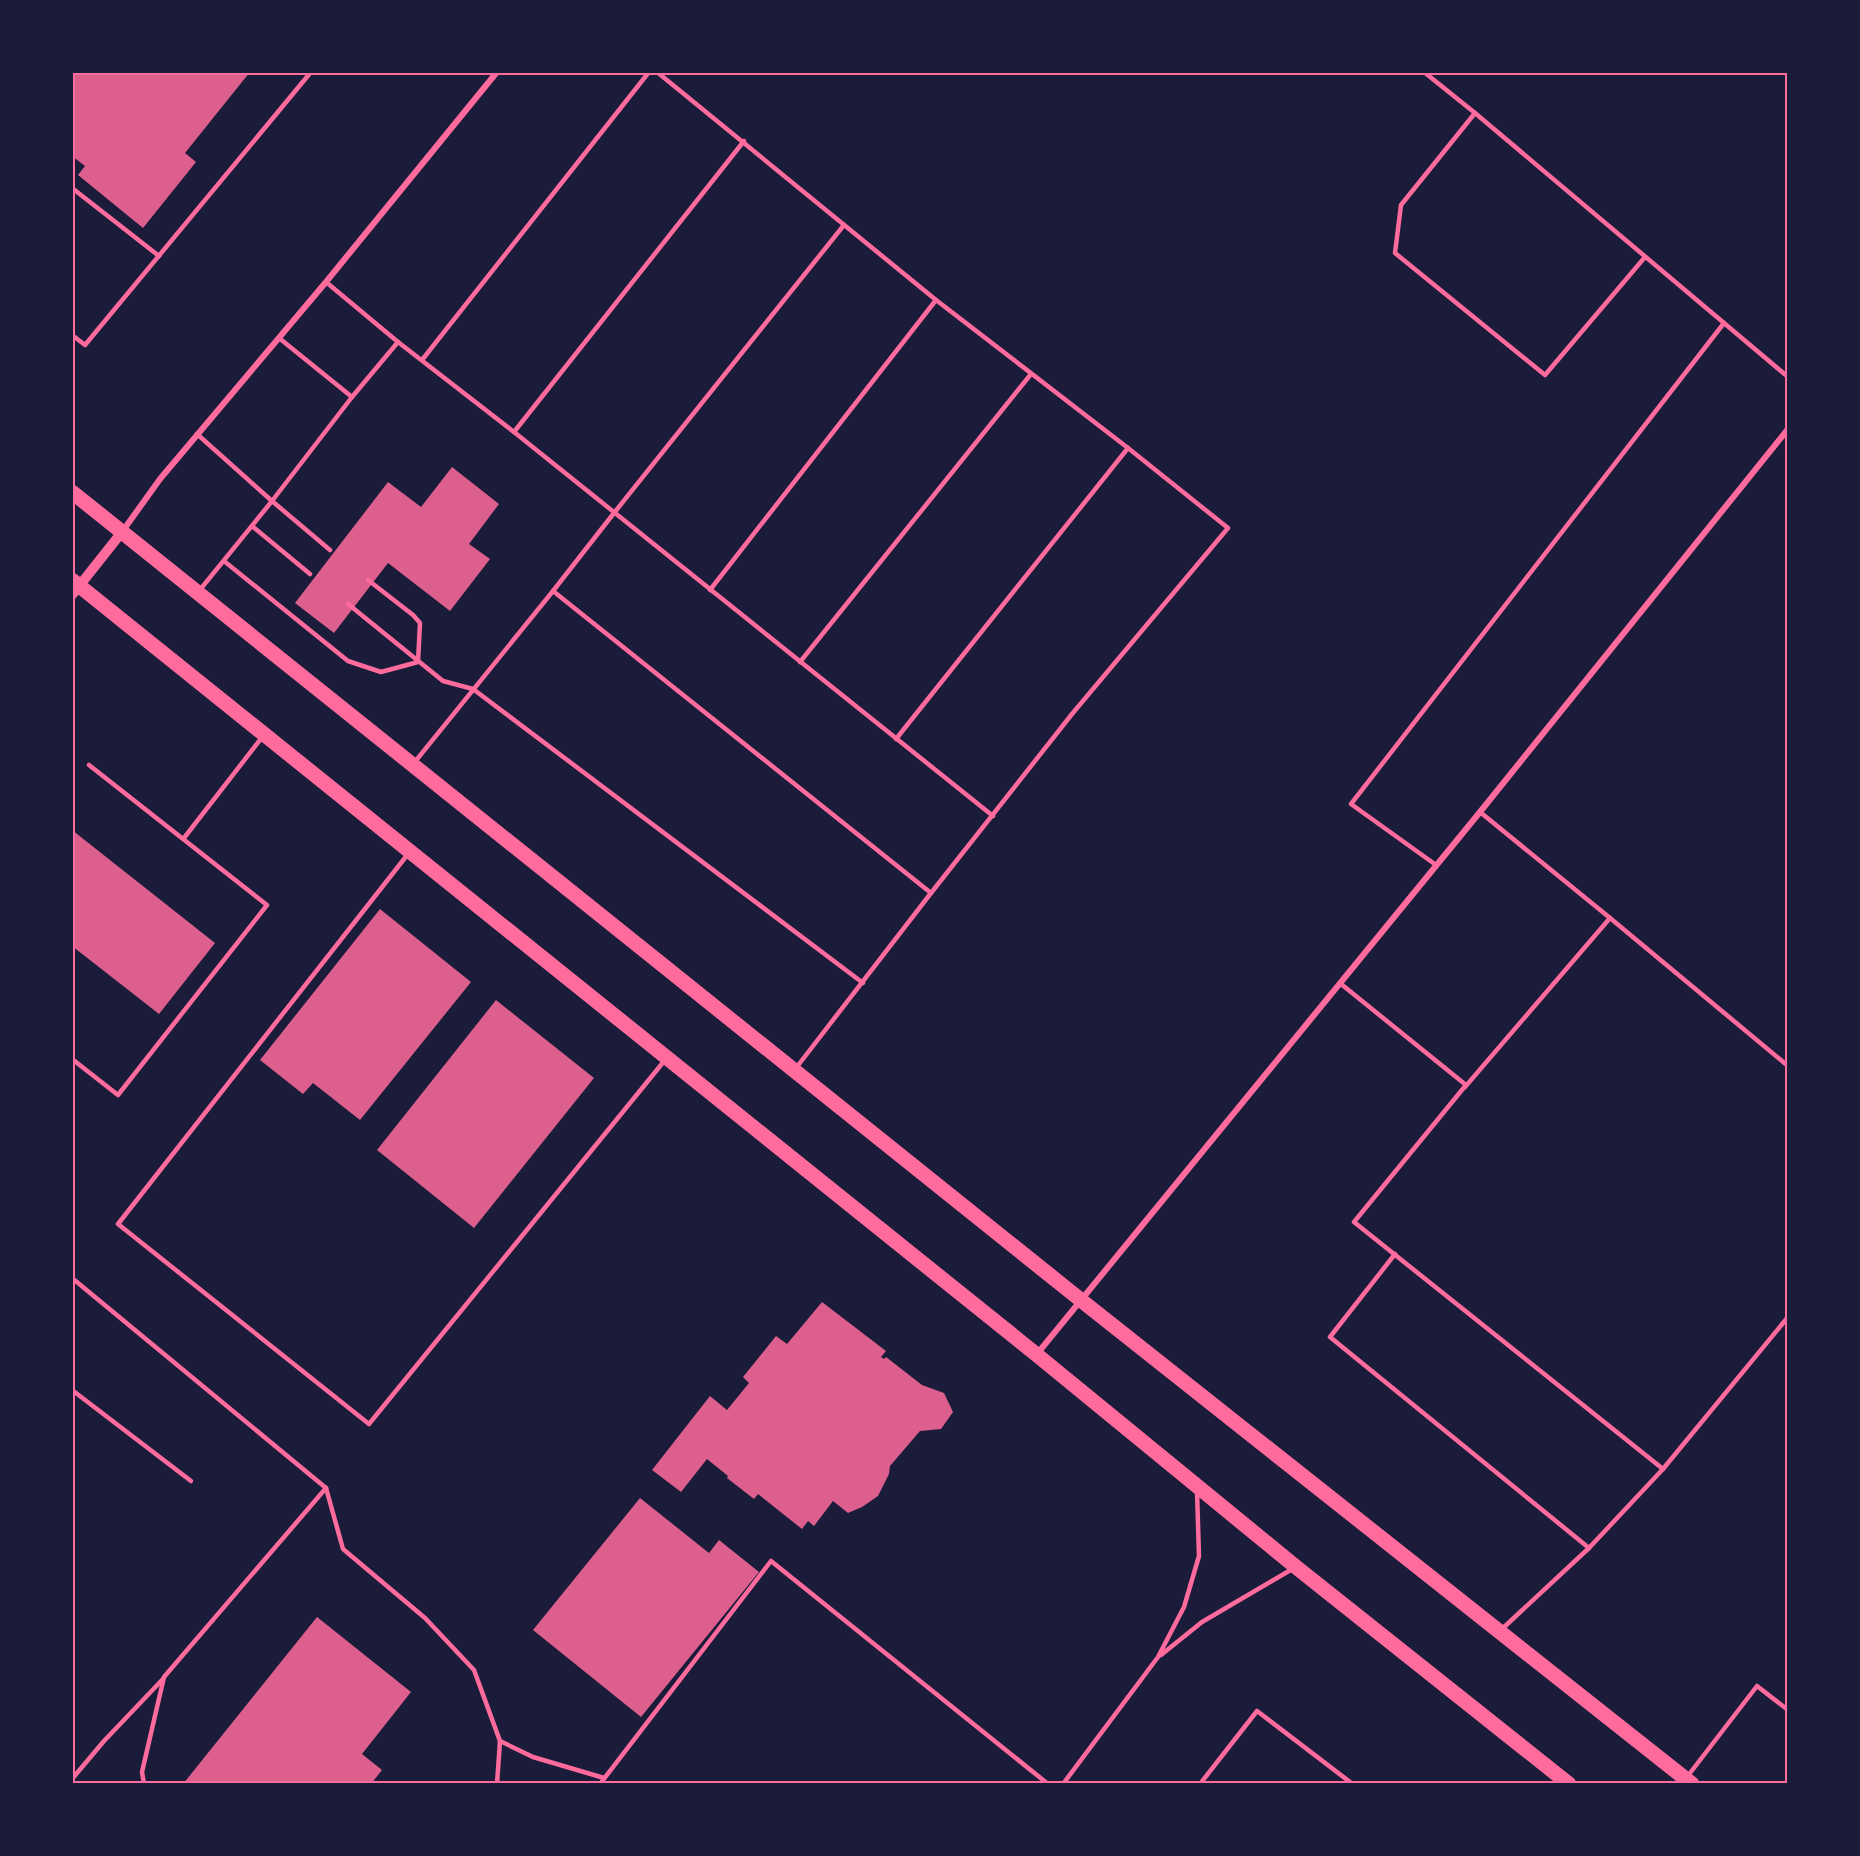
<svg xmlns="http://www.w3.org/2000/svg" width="1860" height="1856" font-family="'Golos Text',sans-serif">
	<rect width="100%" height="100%" fill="#1b1b3a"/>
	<g fill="#dd5f8e">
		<path d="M72,72H250L185,153L196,162L143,228L78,175L85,166L72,156Z"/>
		<path d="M452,467L499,504L469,544L490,559L450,611L388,563L334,633L295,603L388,482L421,507Z"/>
		<path d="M72,830L215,943L159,1014L72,946Z"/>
		<path d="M380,909L471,982L360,1120L313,1083L303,1094L260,1060Z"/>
		<path d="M496,1000L594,1078L474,1228L377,1150Z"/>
		<path d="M822,1302L886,1351L881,1357L884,1359L886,1357L922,1385L944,1393L953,1412L941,1429L920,1431L890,1466L889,1474L878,1496L862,1507L848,1513L833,1501L814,1526L808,1521L802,1529L758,1494L754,1499L727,1478L728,1476L707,1459L681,1492L652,1470L710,1396L727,1410L749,1383L743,1377L776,1336L787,1344Z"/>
		<path d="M640,1498L709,1553L719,1540L759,1572L641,1717L533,1630Z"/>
		<path d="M317,1617L411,1692L362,1754L382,1770L371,1784H183Z"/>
	</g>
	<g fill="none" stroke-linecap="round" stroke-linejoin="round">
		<g stroke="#ff6b9d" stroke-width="4.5">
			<path d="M657,72L936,300L1128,448L1228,528L1072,714L931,893L796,1068"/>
			<path d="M1424,72L1475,113L1788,377"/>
			<path d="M1475,113L1401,205L1395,253L1545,375L1645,257"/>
			<path d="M72,188L159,256"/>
			<path d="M326,282L398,342L514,432L993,816"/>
			<path d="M72,335L85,345L311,72"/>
			<path d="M279,338L352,397"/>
			<path d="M422,360L649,72"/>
			<path d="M514,432L744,141"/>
			<path d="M197,434L272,501L352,397L398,342"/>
			<path d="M252,526L310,574"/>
			<path d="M224,561L348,661L381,672L418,662L420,623L413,615L368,580"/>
			<path d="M710,590L936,300"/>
			<path d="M199,591L272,501L330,550"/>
			<path d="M553,591L931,893"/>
			<path d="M348,604L443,681L473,689L863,983"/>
			<path d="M800,662L1031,374"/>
			<path d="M896,739L1128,448"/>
			<path d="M414,763L553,591L614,513L844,225"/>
			<path d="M184,838L263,736"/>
			<path d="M408,854L118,1224L369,1424L665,1060"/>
			<path d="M1436,865L1351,804L1724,323"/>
			<path d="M1610,918L1788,1066"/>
			<path d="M1341,984L1466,1085L1354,1222L1663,1469"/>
			<path d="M72,1059L118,1095L267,905L89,765"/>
			<path d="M1465,1087L1610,918L1480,812"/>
			<path d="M1395,1254L1330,1337L1589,1548"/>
			<path d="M72,1278L326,1488L343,1549L425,1618L474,1670L500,1741L497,1784"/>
			<path d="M72,1390L191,1481"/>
			<path d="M1502,1629L1589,1548L1663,1469L1788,1317"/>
			<path d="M1161,1655L1202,1622L1294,1568"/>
			<path d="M500,1741L533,1757L604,1778"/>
			<path d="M1687,1777L1757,1686L1788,1710"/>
			<path d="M72,1779L104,1741L163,1679"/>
			<path d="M144,1784L142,1772L164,1677L326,1488"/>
			<path d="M600,1784L771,1561L1048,1784"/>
			<path d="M1063,1784L1158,1657L1184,1607L1199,1556L1197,1491"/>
			<path d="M1200,1784L1257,1711L1350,1782L1349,1784"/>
		</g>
		<g stroke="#ff6b9d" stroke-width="6">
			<path d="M122,532L160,479L326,282L497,72"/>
			<path d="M1037,1354L1480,812L1788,429"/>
		</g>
		<path stroke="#ff6b9d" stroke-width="10" d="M72,595L122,532"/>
		<g stroke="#ff6b9d" stroke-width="15">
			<path d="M72,492L1082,1301L1692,1784"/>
			<path d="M72,580L1037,1355L1296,1567L1569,1784"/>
		</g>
	</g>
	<rect width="1860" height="1856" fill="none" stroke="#1b1b3a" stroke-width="147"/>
	<rect x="74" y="74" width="1712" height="1708" fill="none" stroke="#ff6b9d" stroke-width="2"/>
</svg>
